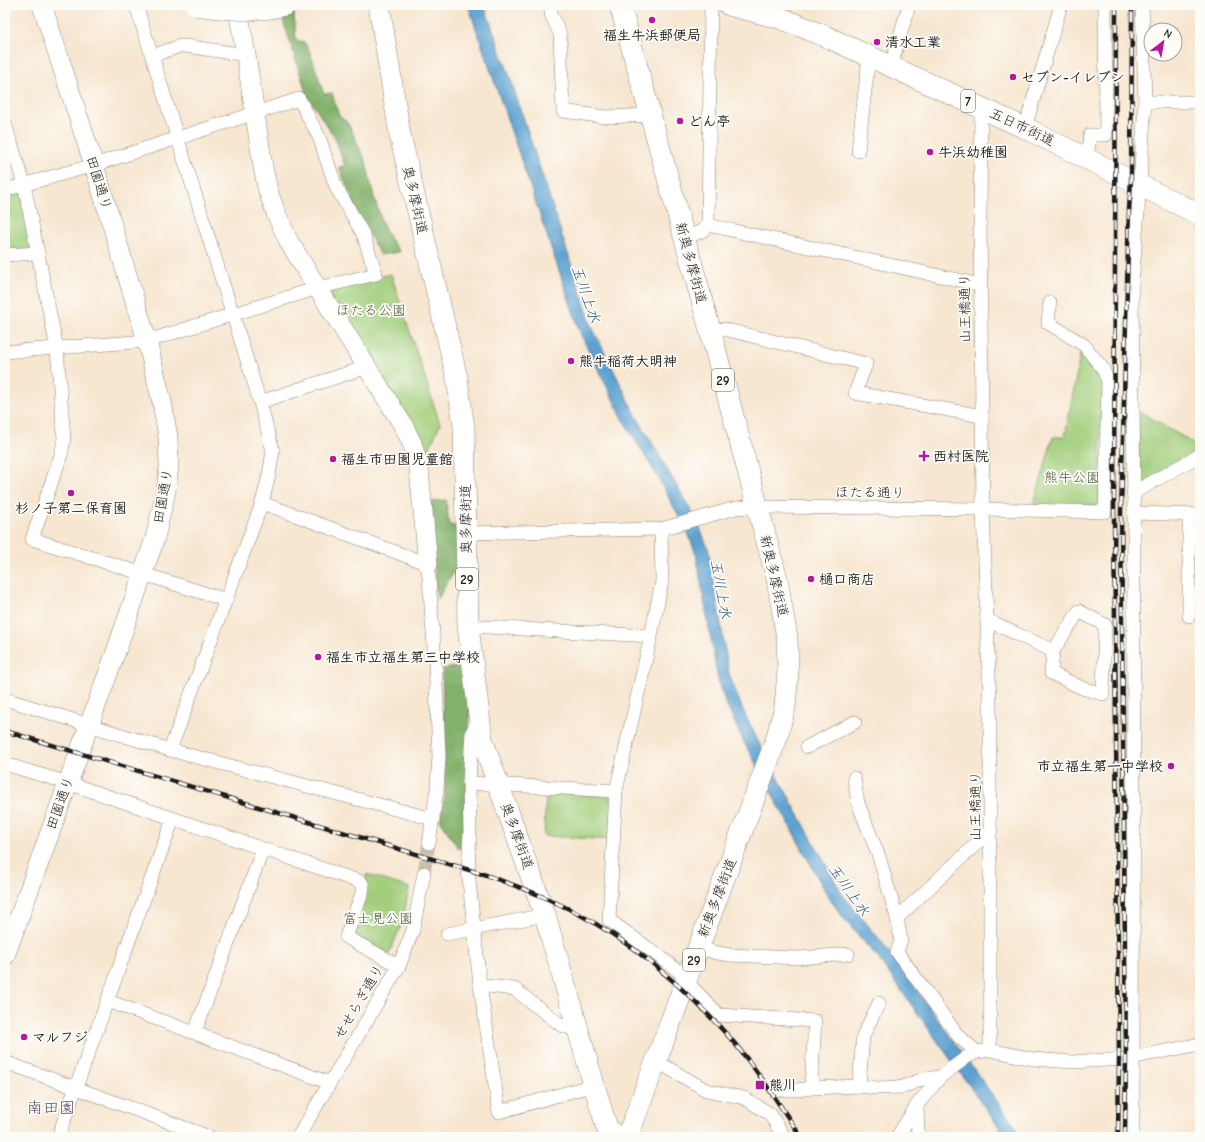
<svg xmlns="http://www.w3.org/2000/svg" width="1205" height="1142" font-family="'Comic Neue','Klee One',sans-serif">
	<rect width="100%" height="100%" fill="#fdfcf7"/>
	<filter id="ink" filterUnits="userSpaceOnUse"><feTurbulence type="fractalNoise" baseFrequency=".025" numOctaves="2"/><feDisplacementMap in="SourceGraphic" scale="8" xChannelSelector="R" yChannelSelector="G"/><feConvolveMatrix kernelMatrix="1 2 1 2 8 2 1 2 1" color-interpolation-filters="sRGB"/></filter>
	<filter id="wash" filterUnits="userSpaceOnUse"><feTurbulence type="fractalNoise" baseFrequency=".012" numOctaves="4" result="noise"/><feDisplacementMap in="SourceGraphic" scale="16" xChannelSelector="R" yChannelSelector="G"/><feGaussianBlur stdDeviation="0.9" result="paint"/><feColorMatrix in="noise" values="0 0 0 0 0 0 0 0 0 0 0 0 0 0 0 0 0 1.4 0 .05"/><feComposite in="paint" operator="in"/></filter>
	<g filter="url(#wash)">
		<rect width="100%" height="100%" fill="#f7e6d0"/>
		<g fill="#a2ce7b" stroke="#5f754c">
			<path d="M23,192L34,246L30,251L5,253V193Z"/>
			<path d="M391,274L440,424L422,466L323,290Z"/>
			<path d="M1081,350L1103,365L1099,506L1033,507L1053,437H1065Z"/>
			<path d="M1140,412L1200,447V451L1142,484L1137,480Z"/>
			<path d="M546,791L610,797L613,840L544,836Z"/>
			<path d="M367,874L409,888L403,921L389,954L348,931Z"/>
		</g>
		<g fill="#81b16b" stroke="#4e6644">
			<path d="M294,13L296,40L304,42L310,52L324,94L332,93L339,116L348,123L366,162L374,197L383,225L390,239L400,252L380,255L360,217L339,167L345,166L336,140L307,95L283,20L288,15Z"/>
			<path d="M446,500L449,525L457,526L456,568L437,600L429,502Z"/>
			<path d="M463,666L470,706L465,849L458,848L440,820L445,796L442,669Z"/>
		</g>
		<path fill="#5ba1d1" stroke="#3c5e76" d="M468,5H484L510,77L592,327L637,417L689,507L700,528L709,551L729,674L742,708L758,741L843,895L881,941L1023,1137H1006L878,958L849,925L829,898L745,744L725,702L718,680L696,554L688,533L656,474L625,423L581,335Z"/>
	</g>
	<g filter="url(#ink)">
		<g fill="none" stroke-linecap="round" stroke-linejoin="round">
			<path stroke="#cbbeac" stroke-width="13" stroke-dasharray="13 6" stroke-linecap="butt" d="M424,873L429,843"/>
			<g stroke="#8a8176" stroke-width="14">
				<g id="street">
					<path d="M136,5L260,402L273,451L269,475L262,503L170,750"/>
					<path d="M551,5V14L560,34L563,111L605,117L650,115"/>
					<path d="M152,56L180,46H185L246,55"/>
					<path d="M891,66L909,5"/>
					<path d="M1145,102H1200"/>
					<path d="M981,107L980,219L983,509L990,705V1050"/>
					<path d="M5,124L24,184L57,349L64,439L61,455L32,539L226,600"/>
					<path d="M1025,128L1061,5"/>
					<path d="M858,151L869,56"/>
					<path d="M1087,158L1090,135H1106L1105,5"/>
					<path d="M5,190L94,165L299,99L319,137L336,187L363,234L376,274L318,288L147,341L5,352"/>
					<path d="M708,225L981,285"/>
					<path d="M684,237C693,234 703,233 708,225L711,5"/>
					<path d="M5,255L38,253"/>
					<path d="M710,330L724,329L866,364L855,393L982,416"/>
					<path d="M260,402L367,367"/>
					<path d="M1133,493L1200,455"/>
					<path d="M262,503L428,564L435,661L439,756L437,789L429,843"/>
					<path d="M1134,513L1200,515"/>
					<path d="M661,529L662,581L651,636L616,791L609,920L663,959L687,978"/>
					<path d="M466,533L661,529L736,508L746,507L983,509L1105,512L1108,382L1103,369L1084,345L1048,323L1050,303"/>
					<path d="M1189,616V514"/>
					<path d="M987,620L1053,651L1079,611L1105,625L1103,694L1082,688L1051,673L1053,651"/>
					<path d="M468,626L651,636"/>
					<path d="M5,699L170,750L433,819"/>
					<path d="M477,724L472,732L469,783L470,831L468,871L480,985L514,989L561,1025L579,1031"/>
					<path d="M807,747L855,722"/>
					<path d="M5,764L68,783L361,882L363,886L362,893L346,937L399,966"/>
					<path d="M854,778L858,803L879,857L897,918L991,830"/>
					<path d="M469,783L616,791"/>
					<path d="M897,918L901,940L897,952L959,1037L977,1052"/>
					<path d="M447,934L545,915"/>
					<path d="M699,947L713,952L729,955L799,958L848,954"/>
					<path d="M686,981L719,1015L815,1021L811,1088"/>
					<path d="M480,985L499,1112L594,1085"/>
					<path d="M108,1001L330,1083"/>
					<path d="M195,1032L263,849"/>
					<path d="M656,1061L706,1090L744,1098L770,1114L784,1137"/>
					<path d="M5,1062L210,1137"/>
					<path d="M859,1086L863,1036L879,1003"/>
					<path d="M777,1090H797L811,1088L859,1086L876,1088L903,1087L923,1079L940,1077"/>
					<path d="M917,1105L918,1137"/>
					<path d="M58,1137L173,819"/>
					<path d="M298,1137L399,966L413,930L424,873"/>
					<path d="M897,1137L917,1105L940,1077L967,1057L977,1052L990,1050L1033,1059L1072,1062L1126,1059L1200,1044"/>
					<path d="M1133,1137L1134,513L1132,285L1140,185L1145,102L1142,5"/>
				</g>
			</g>
			<g stroke="#8a8176" stroke-width="20">
				<g id="secondary">
					<path d="M240,21L246,55L263,167L268,191L276,213L289,242L403,425L412,443L419,469L428,564"/>
					<path d="M5,956L118,646L155,538L166,491L169,466L168,437L162,402L147,341L94,165L42,5"/>
				</g>
			</g>
			<g stroke="#8a8176" stroke-width="22">
				<g id="primary">
					<path d="M379,5L400,135L457,378L464,427L468,626L482,739L545,915L594,1085L607,1128L616,1137"/>
					<path d="M620,5L710,330L777,579L787,638L788,671L785,707L776,740L656,1061L632,1125L625,1137"/>
					<path d="M729,5L783,19L827,37L1025,128L1200,215"/>
				</g>
			</g>
			<use href="#street" stroke="#fff" stroke-width="13"/>
			<use href="#secondary" stroke="#fff" stroke-width="19"/>
			<use href="#primary" stroke="#fff" stroke-width="21"/>
			<g stroke="#1c1c1c" stroke-width="4.5">
				<g id="rail">
					<path d="M1116,5L1114,512L1119,1059L1118,1137"/>
					<path d="M5,731L486,875C507,883 528,890 548,899C619,930 679,981 730,1038C757,1069 779,1104 801,1137"/>
					<path d="M1125,1137L1126,1059L1121,512L1129,209L1131,180L1132,5"/>
				</g>
			</g>
			<use href="#rail" stroke="#fdfcf7" stroke-width="3" stroke-dasharray="9" stroke-linecap="butt"/>
			<g stroke="#8a8176" stroke-width="22" stroke-linecap="butt">
				<path id="primary-bridge" d="M196,5C225,9 256,13 285,5"/>
			</g>
			<use href="#primary-bridge" stroke="#fff" stroke-width="21"/>
		</g>
	</g>
	<g fill="#b5179e" stroke="#fdfcf7" stroke-width="1.5">
		<circle cx="652" cy="20" r="4"/>
		<circle cx="877" cy="42" r="4"/>
		<circle cx="1013" cy="77" r="4"/>
		<circle cx="680" cy="121" r="4"/>
		<circle cx="930" cy="152" r="4"/>
		<circle cx="571" cy="361" r="4"/>
		<path d="M922 450h4v4h4v4h-4v4h-4v-4h-4v-4h4z"/>
		<circle cx="333" cy="459" r="4"/>
		<circle cx="71" cy="493" r="4"/>
		<circle cx="811" cy="579" r="4"/>
		<circle cx="318" cy="657" r="4"/>
		<circle cx="1171" cy="766" r="4"/>
		<circle cx="24" cy="1037" r="4"/>
		<rect x="755" y="1080" width="10" height="10" rx="2"/>
	</g>
	<g text-anchor="middle" dominant-baseline="central" stroke-width="3.5" stroke-linejoin="round" paint-order="stroke">
		<g fill="#fdfcf7" stroke="#605f5e" stroke-width="1">
			<rect x="961" y="90" width="14" height="22" rx="3"/>
			<rect x="712" y="369" width="22" height="22" rx="3"/>
			<rect x="456" y="568" width="22" height="22" rx="3"/>
			<rect x="683" y="949" width="22" height="22" rx="3"/>
		</g>
		<g font-size="13" font-weight="bold" fill="#1c1c1c">
			<text x="968" y="101">7</text>
			<text x="723" y="380">29</text>
			<text x="467" y="579">29</text>
			<text x="694" y="960">29</text>
		</g>
		<g font-size="14" font-weight="bold" fill="#1c1c1c" stroke="#fdfcf7" text-anchor="start">
			<text x="652" y="35" text-anchor="middle">福生牛浜郵便局</text>
			<text x="885" y="42">清水工業</text>
			<text x="1021" y="77">セブン-イレブン</text>
			<text x="688" y="121">どん亭</text>
			<text x="938" y="152">牛浜幼稚園</text>
			<text x="579" y="361">熊牛稲荷大明神</text>
			<text x="933" y="456">西村医院</text>
			<text x="341" y="459">福生市田園児童館</text>
			<text x="71" y="508" text-anchor="middle">杉ノ子第二保育園</text>
			<text x="819" y="579">樋口商店</text>
			<text x="326" y="657">福生市立福生第三中学校</text>
			<text x="1163" y="766" text-anchor="end">市立福生第一中学校</text>
			<text x="32" y="1037">マルフジ</text>
			<text x="769" y="1085">熊川</text>
		</g>
		<g font-size="14" fill="#1c1c1c" stroke="#fdfcf7">
			<text transform="translate(1022 127) rotate(25)">五日市街道</text>
			<text transform="translate(99 183) rotate(73)">田園通り</text>
			<text transform="translate(415 200) rotate(77)">奥多摩街道</text>
			<text transform="translate(691 263) rotate(75)">新奥多摩街道</text>
			<text transform="translate(965 308) rotate(-91)">山王橋通り</text>
			<text x="870" y="492">ほたる通り</text>
			<text transform="translate(163 496) rotate(-80)">田園通り</text>
			<text transform="translate(466 519) rotate(-91)">奥多摩街道</text>
			<text transform="translate(774 576) rotate(77)">新奥多摩街道</text>
			<text transform="translate(60 803) rotate(-70)">田園通り</text>
			<text transform="translate(975 806) rotate(-90)">山王橋通り</text>
			<text transform="translate(517 836) rotate(70)">奥多摩街道</text>
			<text transform="translate(717 898) rotate(-69)">新奥多摩街道</text>
			<text transform="translate(359 1002) rotate(-60)">せせらぎ通り</text>
		</g>
		<g font-size="14" fill="#4b5a3d" stroke="#fdfcf7">
			<text x="371" y="310">ほたる公園</text>
			<text x="1072" y="477">熊牛公園</text>
			<text x="378" y="918">富士見公園</text>
		</g>
		<g font-size="15" font-style="italic" fill="#3c5e76" stroke="#fdfcf7">
			<text transform="translate(586 294) rotate(71)">玉川上水</text>
			<text transform="translate(721 589) rotate(80)">玉川上水</text>
			<text transform="translate(849 890) rotate(55)">玉川上水</text>
		</g>
		<g font-size="16" fill="#594e61" stroke="#fdfcf7">
			<text x="51" y="1108">南田園</text>
		</g>
	</g>
	<rect width="1205" height="1142" fill="none" stroke="#fdfcf7" stroke-width="20"/>
	<g transform="translate(1163 42) rotate(31)"><circle r="19" fill="#fdfcf7" stroke="#a3a29f"/>
	<path d="M0-3L7 15L0 10L-7 15Z" fill="#b5179e"/>
	<text y="-6" font-size="11" font-weight="bold" text-anchor="middle" fill="#1c1c1c">N</text>
	</g>
</svg>
